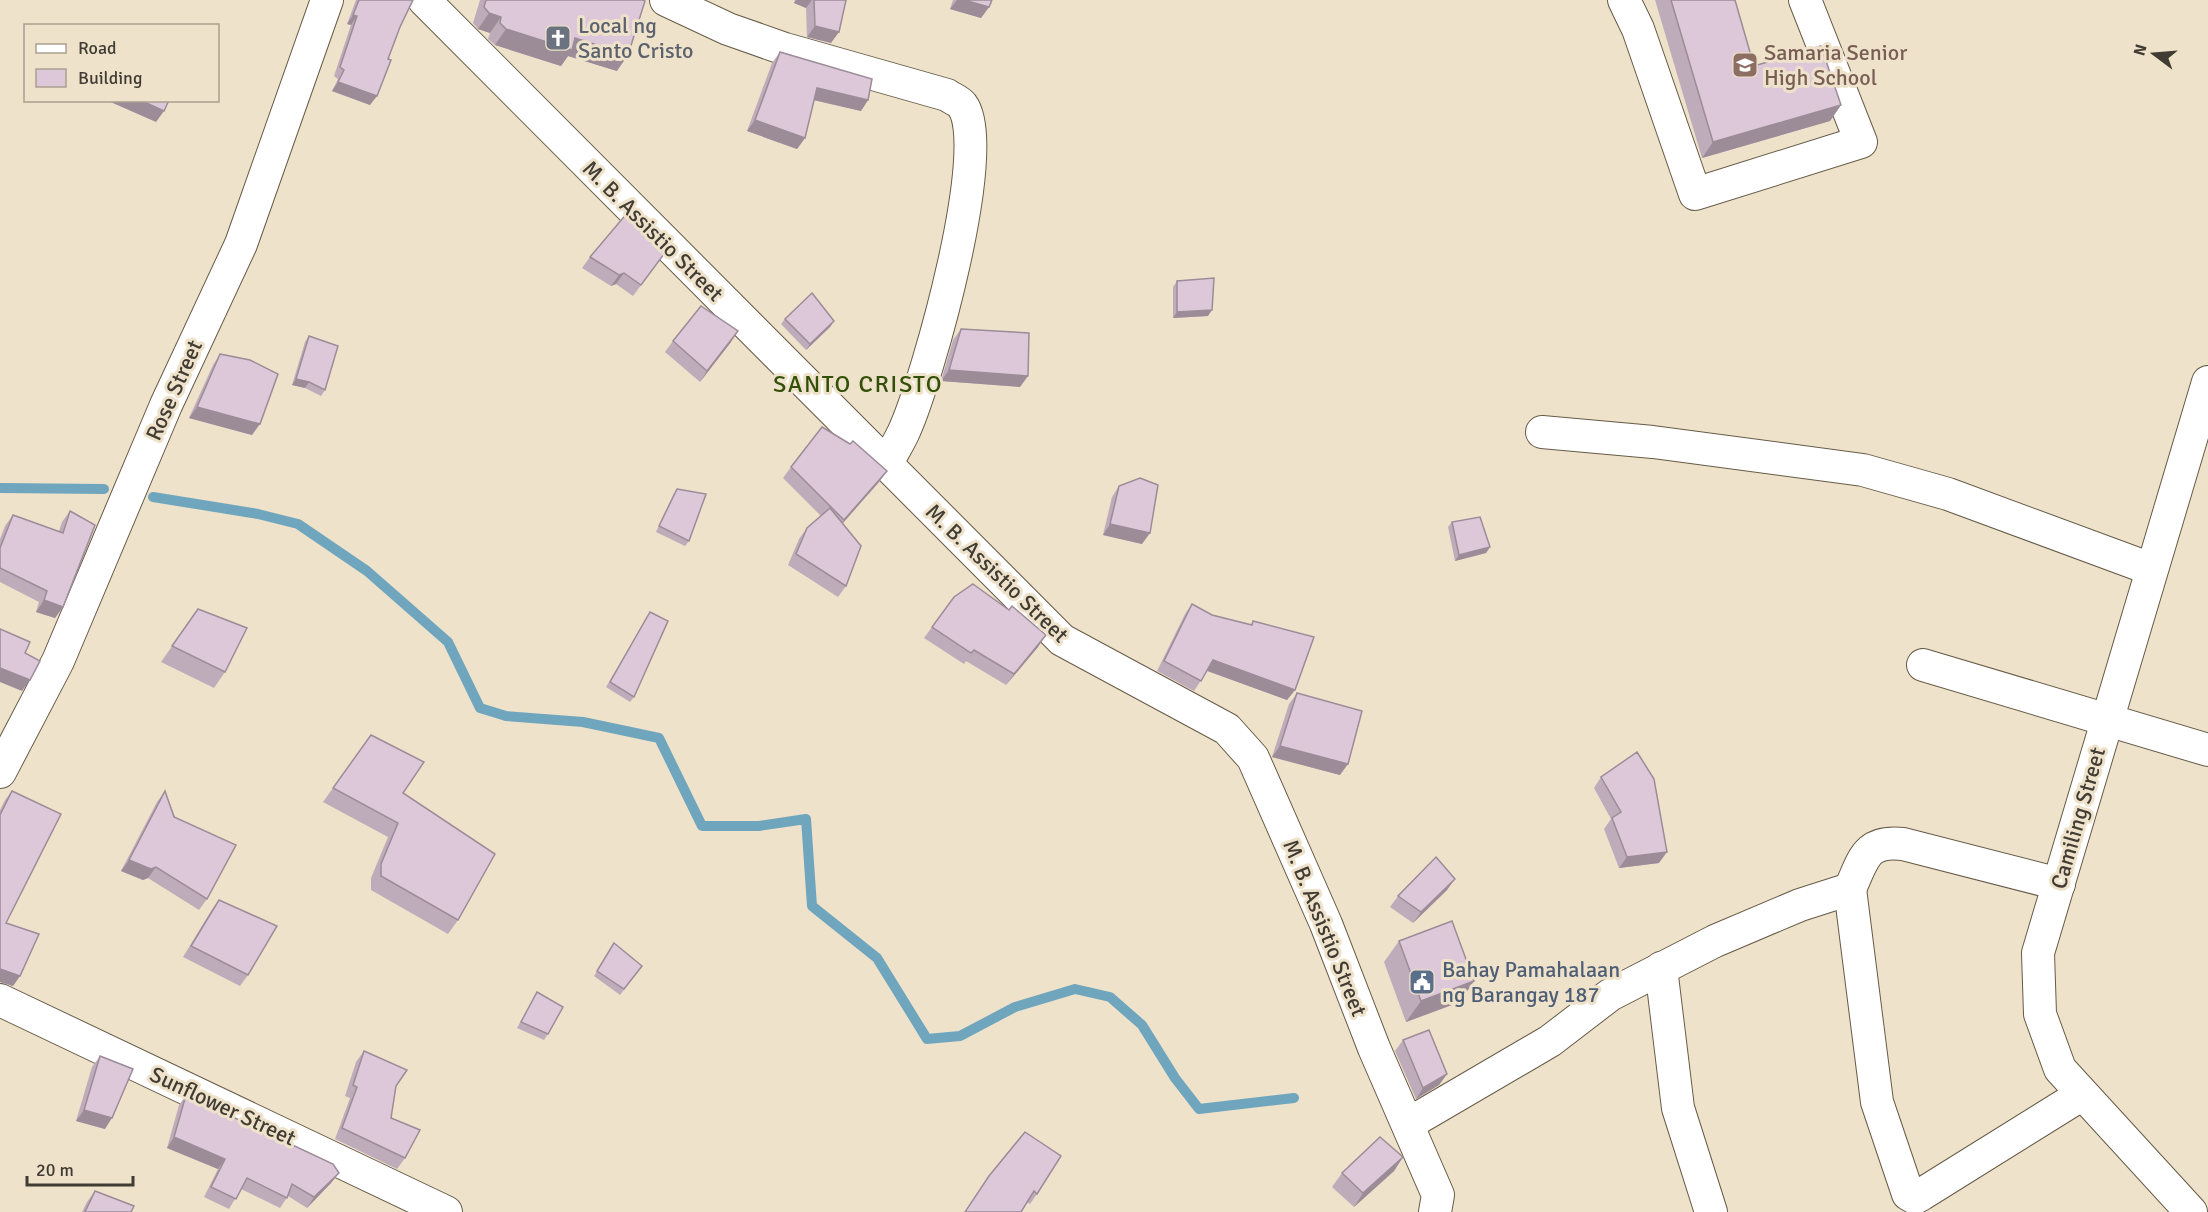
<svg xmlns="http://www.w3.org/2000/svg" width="2208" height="1212" font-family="Signika,sans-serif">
	<rect width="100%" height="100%" fill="#efe2cb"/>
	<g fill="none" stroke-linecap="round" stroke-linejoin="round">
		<g stroke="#6fa6bd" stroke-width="10">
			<path d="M0,488L104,489"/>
			<path d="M153,497L258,514L298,524L367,571L448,642L480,708L506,716L583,722L659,738L702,826H759L806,819L812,906L877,958L927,1039L960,1036L1015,1007L1075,989L1110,997L1142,1025L1175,1078L1199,1109L1294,1098"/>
		</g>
		<g stroke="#665b47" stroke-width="34">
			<g id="street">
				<path d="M424,0L1062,640L1227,729L1253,758L1326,924L1374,1048L1438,1195L1435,1212"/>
				<path d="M666,0L728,29L785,49L947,95C951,98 959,101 962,105C994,146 927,380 905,429C900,441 892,453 886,465"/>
				<path d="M1624,0L1638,29L1695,194L1861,142L1805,0"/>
				<path d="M1542,432L1653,442L1863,470L1948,494L2151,569"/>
				<path d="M1923,665L2208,750"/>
				<path d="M0,772L58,661L166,405L241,244L327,0"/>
				<path d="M1850,889C1864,858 1866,840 1903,844L2059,884"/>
				<path d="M1661,968L1678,1108L1711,1212"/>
				<path d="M0,1000L446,1212"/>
				<path d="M1408,1124L1550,1041L1610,995L1715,941L1800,905L1850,889L1877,1102L1908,1194L1915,1198L1922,1194L2081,1095"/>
				<path d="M2191,1212L2060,1069L2040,1014L2038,953L2208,382"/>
			</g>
		</g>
		<use href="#street" stroke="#fff" stroke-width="32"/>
	</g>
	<g fill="#beacbb">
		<path d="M356,0H413L400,27L370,105L332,91L338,79L334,76L351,25L347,24Z"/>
		<path d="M480,0H643L617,71L568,56L561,66L495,45L488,39L490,33L478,29L473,23Z"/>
		<path d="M795,0H846L831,43L807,37L806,8L794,3Z"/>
		<path d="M953,0H992L989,7L981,18L950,9Z"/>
		<path d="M1655,0H1735L1754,66L1841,105L1830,121L1702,158Z"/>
		<path d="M780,52L868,100L861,111L814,100L805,138L797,149L747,131L772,63Z"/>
		<path d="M667,250L633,296L616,284L611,286L582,268L590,257Z"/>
		<path d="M1177,281L1208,316L1173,318V287Z"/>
		<path d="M785,319L834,321L830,327L806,350L781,324Z"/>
		<path d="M961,329L1020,387L941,381L953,340Z"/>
		<path d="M309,336L325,390L321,396L305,388L292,385L305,342Z"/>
		<path d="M673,341L731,342L700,382L665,352Z"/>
		<path d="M220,354L252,435L189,418L213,365Z"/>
		<path d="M791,467L879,482L842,523L846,586L838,597L788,565L799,539L807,528L821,516L783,478Z"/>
		<path d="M1119,486L1142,544L1103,535L1112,497Z"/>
		<path d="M677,489L689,541L685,546L656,532L673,495Z"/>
		<path d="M70,511L63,607L55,618L36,612L39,602L0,582V539L5,526L13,515L59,531L62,522Z"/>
		<path d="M1452,522L1490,547L1486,553L1455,561L1448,527Z"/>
		<path d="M1192,604L1212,615L1251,625L1253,621L1295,690L1287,700L1207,671L1194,691L1157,671L1185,614Z"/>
		<path d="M198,609L225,672L214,688L161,662Z"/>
		<path d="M650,612L634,697L630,702L606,687Z"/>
		<path d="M932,627L1038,647L1006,685L966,661L964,664L924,638Z"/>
		<path d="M1297,693L1340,775L1272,757L1289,704Z"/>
		<path d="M371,735L458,920L448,934L371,890V878L388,837L323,802Z"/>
		<path d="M1601,777L1659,863L1619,868L1604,829L1611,819L1594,788Z"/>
		<path d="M12,791L6,923L20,976L13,986L0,982V810L5,800Z"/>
		<path d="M165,791L207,899L199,910L148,878L143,880L121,871L157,802Z"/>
		<path d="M1447,890L1413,923L1390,907L1398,896Z"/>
		<path d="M219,900L248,975L240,986L183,957L211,911Z"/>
		<path d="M1399,941L1460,1002L1406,1022L1384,962Z"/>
		<path d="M614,943L642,966L620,995L594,976Z"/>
		<path d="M537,992L548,1034L544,1040L517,1028Z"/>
		<path d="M1403,1040L1447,1074L1439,1085L1416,1099L1395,1051Z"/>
		<path d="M364,1051L396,1086L391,1118L405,1158L397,1169L335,1139L350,1098L345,1096L356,1062Z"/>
		<path d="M100,1056L105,1129L76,1121L92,1067Z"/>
		<path d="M186,1095L339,1173L331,1183L307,1208L288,1196L280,1208L241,1189L229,1209L204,1197L218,1169L167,1148L179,1105Z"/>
		<path d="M1025,1132L1037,1194L1030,1204L1027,1202Z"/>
		<path d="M1403,1157L1394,1171L1354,1207L1332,1187L1342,1173Z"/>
		<path d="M95,1191L131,1212H82L87,1202Z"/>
	</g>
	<g fill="#9b8c98">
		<path d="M796,0H812L806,8L794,3Z"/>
		<path d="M957,0H964L989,7L981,18L950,9Z"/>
		<path d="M489,13L501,17L490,33L478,29Z"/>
		<path d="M353,15L357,16L351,25L347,24Z"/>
		<path d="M815,26L839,32L831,43L807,37Z"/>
		<path d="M506,29L575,38L628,55L617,71L568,56L561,66L495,45Z"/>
		<path d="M338,82L377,96L370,105L332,91Z"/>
		<path d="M817,88L868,100L861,111L809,99Z"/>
		<path d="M106,100H140L164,111L156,122Z"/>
		<path d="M1841,105L1830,121L1702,158L1713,142Z"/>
		<path d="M755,120L805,138L797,149L747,131Z"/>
		<path d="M624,273L616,284L611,286L619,275Z"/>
		<path d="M1212,310L1208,316L1173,318L1177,312Z"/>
		<path d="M834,321L830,327L806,350L810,344Z"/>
		<path d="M738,331L731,342L700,382L707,371Z"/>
		<path d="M949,370L1028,376L1020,387L941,381Z"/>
		<path d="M296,379L309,382L305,388L292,385Z"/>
		<path d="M197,407L260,424L252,435L189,418Z"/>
		<path d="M887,471L879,482L836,531L844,520Z"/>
		<path d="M1110,524L1150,533L1142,544L1103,535Z"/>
		<path d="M1490,547L1486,553L1455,561L1459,555Z"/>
		<path d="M44,600L63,607L55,618L36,612Z"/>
		<path d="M1046,635L1038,647L1006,685L1014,674Z"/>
		<path d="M1213,660L1295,690L1287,700L1205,670Z"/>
		<path d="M0,668L30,680L22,691L0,682Z"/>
		<path d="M1280,746L1348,764L1340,775L1272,757Z"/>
		<path d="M1667,852L1659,863L1619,868L1627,857Z"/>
		<path d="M129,860L156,867L148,878L143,880L121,871Z"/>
		<path d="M1455,879L1447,890L1413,923L1421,912Z"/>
		<path d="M0,969L20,976L13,986L0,982Z"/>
		<path d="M1474,981L1460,1002L1406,1022L1421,1001Z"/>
		<path d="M1447,1074L1439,1085L1416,1099L1423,1088Z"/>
		<path d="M84,1110L112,1118L105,1129L76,1121Z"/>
		<path d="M174,1137L225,1159L218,1169L167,1148Z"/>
		<path d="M1403,1157L1394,1171L1354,1207L1363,1193Z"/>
		<path d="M339,1173L331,1183L307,1208L314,1197Z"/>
	</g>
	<g fill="#ddc8d9" stroke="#9b8c98" stroke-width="1.5">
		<path d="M359,0H413L400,27L388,59L391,60L377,96L338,82L344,70L340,67L357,16L353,15Z"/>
		<path d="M486,0H643L645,1L628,55L575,38L572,50L506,29L500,23L501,17L489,13L484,7Z"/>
		<path d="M814,0H846L839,32L815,26Z"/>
		<path d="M964,0H992L989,7Z"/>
		<path d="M1671,0H1735L1754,66L1821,46L1841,105L1713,142Z"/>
		<path d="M780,52L872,79L868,100L817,88L805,138L755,120Z"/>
		<path d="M140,100H169L164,111Z"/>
		<path d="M628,212L667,250L641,285L624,273L619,275L590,257Z"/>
		<path d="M1214,278L1212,310L1177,312V281Z"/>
		<path d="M812,293L834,321L810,344L785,319Z"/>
		<path d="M701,306L738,331L707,371L673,341Z"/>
		<path d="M961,329L1029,333L1028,376L949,370Z"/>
		<path d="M309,336L338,346L325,390L309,382L296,379Z"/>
		<path d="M220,354L250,360L278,374L260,424L197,407Z"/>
		<path d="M822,427L850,444L853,441L887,471L844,520L791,467Z"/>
		<path d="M1140,478L1158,485L1150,533L1110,524L1119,486Z"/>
		<path d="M677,489L706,494L689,541L659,526Z"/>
		<path d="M830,508L861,546L846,586L796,554L807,528Z"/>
		<path d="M70,511L95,525L63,607L44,600L47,591L0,568V548L13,515L63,533Z"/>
		<path d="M1480,517L1490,547L1459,555L1452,522Z"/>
		<path d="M973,584L1009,610L1012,606L1046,635L1014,674L974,650L971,653L932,627L954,597Z"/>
		<path d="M1192,604L1212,615L1252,625L1253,621L1314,637L1295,690L1213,660L1201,681L1164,661Z"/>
		<path d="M198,609L247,628L225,672L172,646Z"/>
		<path d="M650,612L668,621L634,697L610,682Z"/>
		<path d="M0,629L30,642L25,653L40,661L30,680L0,668Z"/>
		<path d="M1297,693L1362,711L1348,764L1280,746Z"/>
		<path d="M371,735L424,762L403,793L495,854L458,920L381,876V864L398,823L333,788Z"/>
		<path d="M1637,752L1654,779L1667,852L1627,857L1612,818L1621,812L1601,777Z"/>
		<path d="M12,791L61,814L6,923L39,934L20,976L0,969V815Z"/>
		<path d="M165,791L174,817L236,845L207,899L156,867L151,869L129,860Z"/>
		<path d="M1436,857L1455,879L1421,912L1398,896Z"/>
		<path d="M219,900L277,926L248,975L191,946Z"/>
		<path d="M1452,921L1474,981L1421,1001L1399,941Z"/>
		<path d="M614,943L642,966L624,989L597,971Z"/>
		<path d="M537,992L563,1007L548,1034L521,1022Z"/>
		<path d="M1429,1030L1447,1074L1423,1088L1403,1040Z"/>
		<path d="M364,1051L407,1070L396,1086L391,1118L420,1130L405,1158L342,1128L357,1087L353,1085Z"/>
		<path d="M100,1056L133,1069L112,1118L84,1110Z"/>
		<path d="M186,1095L333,1164L339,1173L314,1197L292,1184L287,1198L247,1178L236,1199L211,1187L225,1159L174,1137Z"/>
		<path d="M1025,1132L1061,1156L1037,1194L1034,1191L1021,1212H965L989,1176Z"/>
		<path d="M1380,1137L1403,1157L1363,1193L1342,1173Z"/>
		<path d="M95,1191L134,1206L131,1212H85Z"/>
	</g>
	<defs>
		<g id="church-square" transform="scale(1.35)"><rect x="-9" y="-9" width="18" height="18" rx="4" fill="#6b7280" stroke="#efe2cb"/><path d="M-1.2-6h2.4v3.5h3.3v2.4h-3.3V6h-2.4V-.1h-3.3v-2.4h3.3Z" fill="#fff"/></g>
		<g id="school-square" transform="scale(1.35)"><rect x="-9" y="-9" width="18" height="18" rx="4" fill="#8d6e63" stroke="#efe2cb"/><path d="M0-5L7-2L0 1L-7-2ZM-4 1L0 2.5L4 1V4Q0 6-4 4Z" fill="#fff"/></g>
		<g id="civic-square" transform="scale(1.35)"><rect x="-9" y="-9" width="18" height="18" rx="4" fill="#5c6f8a" stroke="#efe2cb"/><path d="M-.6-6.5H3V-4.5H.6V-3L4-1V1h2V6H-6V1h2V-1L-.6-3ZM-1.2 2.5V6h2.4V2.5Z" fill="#fff"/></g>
	</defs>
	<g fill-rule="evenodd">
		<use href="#church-square" x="558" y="38"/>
		<use href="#school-square" x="1745" y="65"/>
		<use href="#civic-square" x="1422" y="982"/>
	</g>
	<g text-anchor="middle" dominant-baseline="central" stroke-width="6" stroke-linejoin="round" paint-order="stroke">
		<g font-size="22" fill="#5b616d" stroke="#efe2cb" text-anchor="start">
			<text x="578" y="25">Local ng<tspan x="578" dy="25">Santo Cristo</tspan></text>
		</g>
		<g font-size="22" fill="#785e54" stroke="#efe2cb" text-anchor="start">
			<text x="1764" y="52">Samaria Senior<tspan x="1764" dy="25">High School</tspan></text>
		</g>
		<g font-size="22" fill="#413c33" stroke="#efe2cb">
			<text transform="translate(653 231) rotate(45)">M. B. Assistio Street</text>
			<text transform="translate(174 390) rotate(-66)">Rose Street</text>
			<text transform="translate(997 573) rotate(44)">M. B. Assistio Street</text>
			<text transform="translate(2078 818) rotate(-74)">Camiling Street</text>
			<text transform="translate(1325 928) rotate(68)">M. B. Assistio Street</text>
			<text transform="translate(223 1106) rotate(25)">Sunflower Street</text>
		</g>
		<g font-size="22" fill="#4e5e75" stroke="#efe2cb" text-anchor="start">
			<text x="1442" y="969">Bahay Pamahalaan<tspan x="1442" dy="25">ng Barangay 187</tspan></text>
		</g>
		<g font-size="24" letter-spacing="1.5" fill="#335009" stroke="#efe2cb">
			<text x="858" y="384">SANTO CRISTO</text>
		</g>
	</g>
	<rect x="24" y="24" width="195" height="78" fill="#efe2cb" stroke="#a9a08e" stroke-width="1.5"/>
	<rect x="36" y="44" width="30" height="9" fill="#ffffff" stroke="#a9a08e" stroke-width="1.5"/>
	<text x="78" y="54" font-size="18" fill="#413c33">Road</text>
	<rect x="36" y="69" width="30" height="18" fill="#ddc8d9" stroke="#a9a08e" stroke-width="1.5"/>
	<text x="78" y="84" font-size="18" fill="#413c33">Building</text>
	<g transform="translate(2154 54) rotate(286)" stroke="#efe2cb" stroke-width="4.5" paint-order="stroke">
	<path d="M0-4.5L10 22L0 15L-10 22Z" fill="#413c33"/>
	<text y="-9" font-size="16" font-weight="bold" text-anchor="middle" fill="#413c33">N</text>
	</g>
	<path d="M27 1176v9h106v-9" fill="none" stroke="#413c33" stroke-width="3"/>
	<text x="36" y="1176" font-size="18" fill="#413c33" stroke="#efe2cb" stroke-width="4.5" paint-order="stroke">20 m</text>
</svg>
